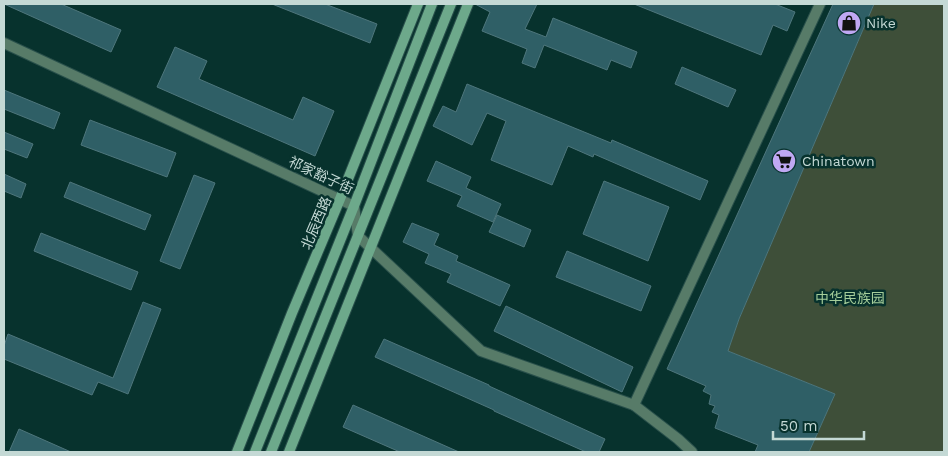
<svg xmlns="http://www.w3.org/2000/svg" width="948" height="456" font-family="'Work Sans','Noto Sans SC',sans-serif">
	<rect width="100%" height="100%" fill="#07322d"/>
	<path fill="#3e4f39" d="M874,4H944V452H809L835,394L728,351L739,319Z"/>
	<g fill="#2f5f66" stroke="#4e767c">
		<path d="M4,4H61L121,30L111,52Z"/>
		<path d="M272,4H325L377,24L370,43Z"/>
		<path d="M475,4H537L525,29L546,37L553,18L637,52L631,68L611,60L607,70L544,45L535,68L522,63L527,49L482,31L490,12Z"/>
		<path d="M634,4H775L795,12L787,31L773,25L761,55Z"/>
		<path d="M833,4H874L739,319L728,351L835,394L809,452H755L758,445L715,428L719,415L712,412L715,406L709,404L711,395L703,391L706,386L667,369Z"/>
		<path d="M175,47L207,61L199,79L293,120L303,97L334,111L315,156L157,87Z"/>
		<path d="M682,67L736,90L728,107L675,84Z"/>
		<path d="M467,84L611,143L612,140L708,181L700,200L594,154L593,157L568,146L552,185L491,160L506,121L487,113L472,145L433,126L443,106L456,112Z"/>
		<path d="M4,90L60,113L54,129L4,109Z"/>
		<path d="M90,120L176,153L167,177L81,145Z"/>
		<path d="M4,132L33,144L27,158L4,149Z"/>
		<path d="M436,161L471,177L466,188L501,204L493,222L457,206L462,196L427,181Z"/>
		<path d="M4,174L26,184L21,198L4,191Z"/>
		<path d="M194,175L215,183L180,269L160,261Z"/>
		<path d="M604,181L669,207L648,261L583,234Z"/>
		<path d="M70,182L151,215L145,230L64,197Z"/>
		<path d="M497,215L531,230L524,247L489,232Z"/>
		<path d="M412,223L439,234L434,245L458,256L456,261L510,285L500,306L447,282L451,274L425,263L429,254L403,242Z"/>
		<path d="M41,233L138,272L131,290L34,251Z"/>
		<path d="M567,251L651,286L641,311L556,277Z"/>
		<path d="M143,302L161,309L128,394L98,382L92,395L4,359V346L8,334L113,378Z"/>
		<path d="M506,306L633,367L622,392L494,331Z"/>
		<path d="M384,339L489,385V386L605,439L599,452H586L494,411V410L375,357Z"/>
		<path d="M353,405L459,452H400L343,427Z"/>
		<path d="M19,429L71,452H9Z"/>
	</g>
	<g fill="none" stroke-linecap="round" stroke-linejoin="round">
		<g stroke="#29504b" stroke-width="12">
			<g id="street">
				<path d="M4,43L354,206L358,236L481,351L634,405"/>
				<path d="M692,452L678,439L634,405L820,4"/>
			</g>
		</g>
		<g stroke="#29504b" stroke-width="12">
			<g id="secondary">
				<path d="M237,452L292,313L340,199L418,4"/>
				<path d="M255,452L354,206L432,4"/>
				<path d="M271,452L451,4"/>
				<path d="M289,452L468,4"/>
			</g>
		</g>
		<use href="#street" stroke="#577b68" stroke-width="10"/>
		<use href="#secondary" stroke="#6da98b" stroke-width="10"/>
	</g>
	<defs>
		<g id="shop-disc" transform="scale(1.25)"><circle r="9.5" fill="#c0a8f3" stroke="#07322d"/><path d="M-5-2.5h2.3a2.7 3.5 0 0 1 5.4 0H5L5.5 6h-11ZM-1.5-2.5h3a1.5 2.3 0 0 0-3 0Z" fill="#111"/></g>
		<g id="supermarket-disc" transform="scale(1.25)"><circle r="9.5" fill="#c0a8f3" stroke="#07322d"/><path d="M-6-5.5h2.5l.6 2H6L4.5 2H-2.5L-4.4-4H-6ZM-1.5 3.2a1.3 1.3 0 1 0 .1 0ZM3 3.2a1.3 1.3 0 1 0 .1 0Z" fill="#111"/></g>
	</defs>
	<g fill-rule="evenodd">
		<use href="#shop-disc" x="849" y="23"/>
		<use href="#supermarket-disc" x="784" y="161"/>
	</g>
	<g text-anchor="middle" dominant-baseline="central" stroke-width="5" stroke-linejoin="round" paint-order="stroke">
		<g font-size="14" fill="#c4d9d5" stroke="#07322d" text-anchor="start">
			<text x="866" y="23">Nike</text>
			<text x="802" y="161">Chinatown</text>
		</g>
		<g font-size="14" fill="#c4d9d5" stroke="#07322d">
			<text transform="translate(321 175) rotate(25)">祁家豁子街</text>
			<text transform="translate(316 223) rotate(-67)">北辰西路</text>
		</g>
		<g font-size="14" fill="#a5ce9a" stroke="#07322d">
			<text x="850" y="298">中华民族园</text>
		</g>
	</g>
	<rect width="948" height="456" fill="none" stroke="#c4d9d5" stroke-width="10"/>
	<path d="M773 431v8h91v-8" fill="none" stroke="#c4d9d5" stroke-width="2.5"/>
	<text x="780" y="431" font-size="15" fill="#c4d9d5" stroke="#07322d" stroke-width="4" paint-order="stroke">50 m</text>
</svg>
